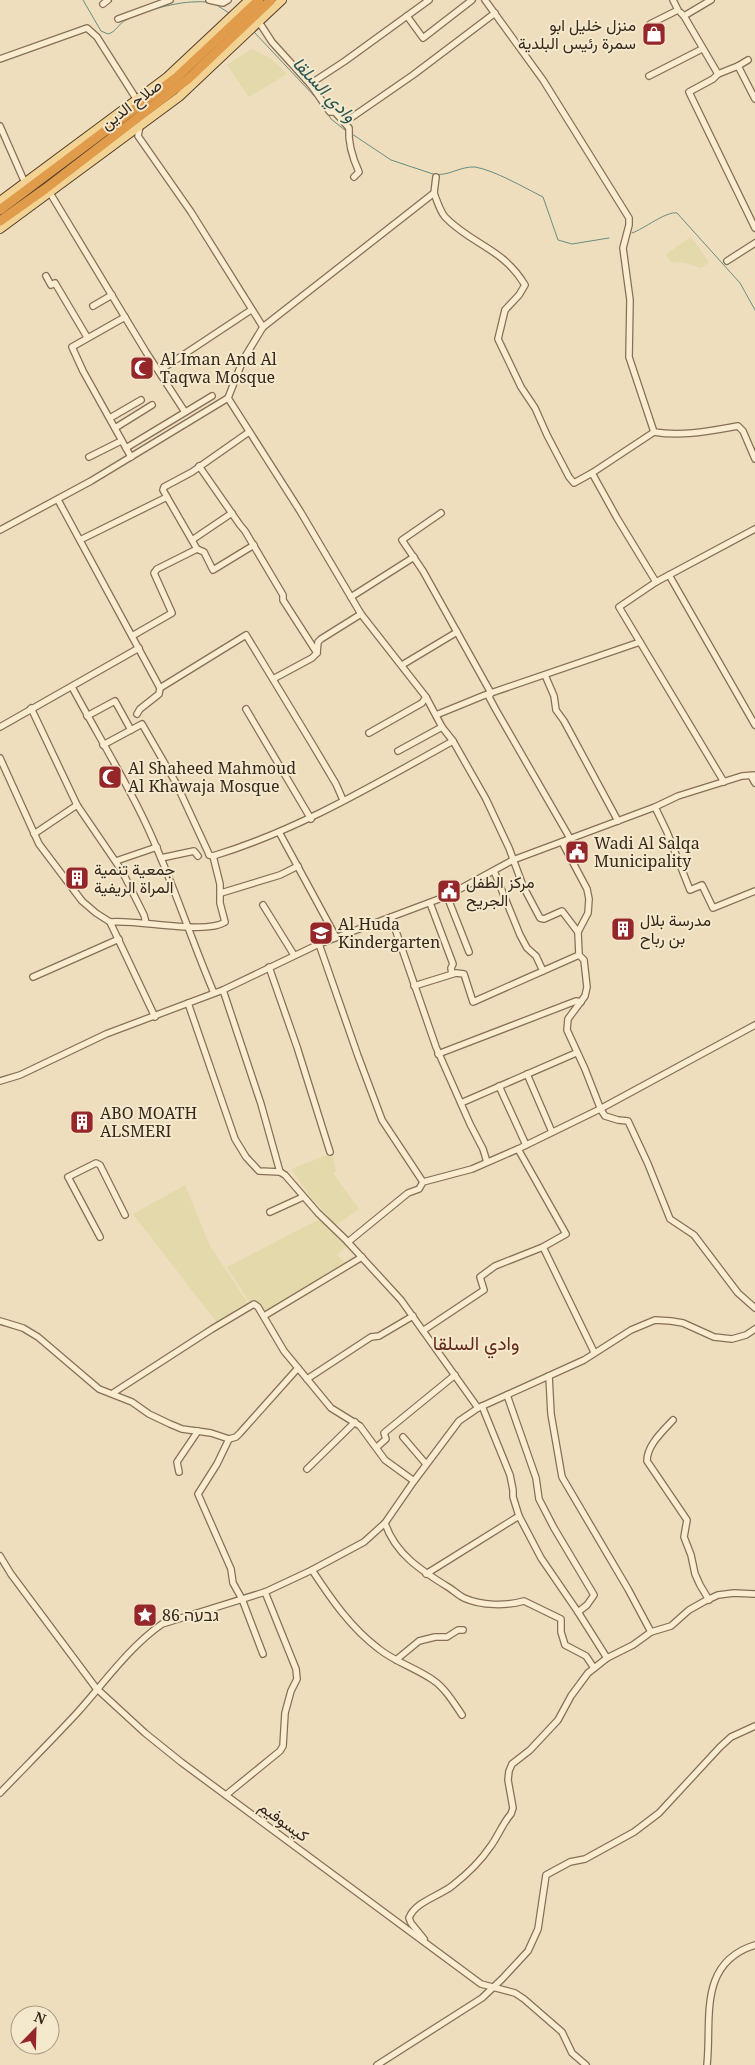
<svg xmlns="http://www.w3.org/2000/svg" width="755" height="2065" font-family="'Noto Serif',Vazirmatn,'Noto Sans Hebrew',serif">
	<rect width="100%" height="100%" fill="#eedebd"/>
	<g fill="#e4d9ab">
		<path d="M252,49L270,58L287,74L249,97L227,65Z"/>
		<path d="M691,237L709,262L701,268L685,263L670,262L666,254Z"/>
		<path d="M332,1153L336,1171L333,1173L359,1209L336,1225L310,1196L291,1169Z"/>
		<path d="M185,1185L210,1246L249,1305L218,1324L133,1214Z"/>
		<path d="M320,1219L348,1245L337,1255L347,1264L266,1311L256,1300L250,1303L227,1267Z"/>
	</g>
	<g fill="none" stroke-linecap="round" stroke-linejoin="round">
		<g stroke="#698d83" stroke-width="1">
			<path d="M83,0L101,31L108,34C116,32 119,23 126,20C150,9 180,0 207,2"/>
			<path d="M215,4L229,13"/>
			<path d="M254,32L318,100"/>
			<path d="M326,111L331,119L346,131"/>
			<path d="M352,134L391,160L433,174C448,177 460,166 475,167C494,170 525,188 543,197L558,240L572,244L609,238"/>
			<path d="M632,233C644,229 666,211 677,213L740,283L755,310"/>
		</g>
		<g stroke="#866f56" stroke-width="8">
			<g id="minor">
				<path d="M209,0L223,3L228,0"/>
				<path d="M485,0L543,80L629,218V225L623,248L630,300L629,357L654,432C682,437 710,431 738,426L743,431L755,459"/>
				<path d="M103,4L108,0"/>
				<path d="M681,13L684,16L711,0"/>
				<path d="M407,16L423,38L472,0"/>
				<path d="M684,16L718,74L738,66L748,60"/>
				<path d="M118,19L170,0"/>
				<path d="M259,22L272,42L310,84L345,61L429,0"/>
				<path d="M652,36L647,29L650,24L678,10L673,0"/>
				<path d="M0,59L87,28L97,37L137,100"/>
				<path d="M738,66L755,99"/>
				<path d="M718,74L713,79L689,92L755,228"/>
				<path d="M649,76L702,49"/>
				<path d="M310,84C318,94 323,103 330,112H335L349,128C348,143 353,159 359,172L354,177"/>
				<path d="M345,122L413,75L495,13"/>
				<path d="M0,126L25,183"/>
				<path d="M140,126L138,136L191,212L263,327L243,360L228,398L300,511L361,614L426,697L442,727L453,741L486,799L509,848L523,886L540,918L544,919L562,911L578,932"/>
				<path d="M50,193L146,352L185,412"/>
				<path d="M434,193C437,201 440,211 445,217C472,245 503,248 525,285L519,295L505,310L498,339L521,387L535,408L547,435L569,477L574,483L592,473L617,518L656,582L619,607L724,782"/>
				<path d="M727,261L755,243"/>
				<path d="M46,276L51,285L55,283L87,337"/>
				<path d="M93,306L112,295"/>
				<path d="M125,317L72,347L83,371L131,457"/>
				<path d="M263,327L434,193L436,177"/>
				<path d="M159,371L251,310"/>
				<path d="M110,418L141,400"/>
				<path d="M115,428L152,405"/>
				<path d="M126,448L212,396"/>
				<path d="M89,457L121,441"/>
				<path d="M199,466L240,525L245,531L283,595V600L317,653"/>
				<path d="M592,473L654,432"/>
				<path d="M167,497L197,549L204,552L213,570L254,545"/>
				<path d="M58,500L160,688L159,694L140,709L137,714"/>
				<path d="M441,513L402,540L423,571L491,693L489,697L496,710L571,840"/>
				<path d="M0,530L91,481L228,398"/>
				<path d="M80,540L167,497L163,490L164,487L192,472L249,432"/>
				<path d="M192,540L232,513"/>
				<path d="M669,575L755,725"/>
				<path d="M656,582L755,529"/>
				<path d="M351,597L414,557"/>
				<path d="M132,636L172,613L154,573L157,569L197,549"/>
				<path d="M402,665L457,632"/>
				<path d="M545,675L554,696L556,710L564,721L618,821"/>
				<path d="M273,679L312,658L317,653L318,642L321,639L361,614"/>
				<path d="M72,687C96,732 124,777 146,824C172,879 190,937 214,993"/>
				<path d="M160,688L246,635L311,742L336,784L343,800"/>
				<path d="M31,708L77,805L122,871L144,915L146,923"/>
				<path d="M246,709L311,819"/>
				<path d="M436,715L485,695L640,642"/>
				<path d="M87,716L115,701L131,730"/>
				<path d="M0,727L139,648"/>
				<path d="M369,733L422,703L426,697"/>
				<path d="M103,745L142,724L176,783L208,852L209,855L213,856L220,884V903L225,922C206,935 137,919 110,922"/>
				<path d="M398,751L442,727"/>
				<path d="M0,758L39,844L82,901L96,913L110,922L155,1017"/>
				<path d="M751,776L755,783"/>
				<path d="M655,807L667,832L690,890L702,885L713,908L755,891"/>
				<path d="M279,832L336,937"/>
				<path d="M34,834L77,805"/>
				<path d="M562,842L587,889L589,899L588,913L578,932L579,955L584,960L587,987L585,996L568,1019L567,1030L585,1069L601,1110L605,1116L618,1120L628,1121L648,1164L670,1219L694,1235L738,1293L755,1308"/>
				<path d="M213,856C299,830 375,784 453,741"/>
				<path d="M161,858L194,851L198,856"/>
				<path d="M116,861L157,847"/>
				<path d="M494,871L520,935L527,948L536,956L543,971"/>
				<path d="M221,893L280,875L298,866"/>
				<path d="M447,896L469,952"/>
				<path d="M430,903L453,964L451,968L452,974"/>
				<path d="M263,905L294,955"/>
				<path d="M391,917L436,1047L470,1124L483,1149L487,1162"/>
				<path d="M319,944L358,1056L382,1120L423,1182"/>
				<path d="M269,967L297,1047L330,1152"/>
				<path d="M33,977L119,939"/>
				<path d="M414,986L456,973L464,974L473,1002L579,955"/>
				<path d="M223,990L261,1104L280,1172"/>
				<path d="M188,1003L235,1139L246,1157L259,1171L280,1172L285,1175L318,1213L345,1239L401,1300L478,1408"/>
				<path d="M438,1054L576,1001L581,1002"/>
				<path d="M527,1074L552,1132"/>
				<path d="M0,1081L20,1075L106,1034L223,990L319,944L447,896L513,860L655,807L678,796L742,776L755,775"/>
				<path d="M499,1086L526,1145"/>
				<path d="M461,1103L576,1053"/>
				<path d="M518,1149L600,1109L755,1025"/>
				<path d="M270,1212L303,1197"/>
				<path d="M100,1237L68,1177L96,1163L100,1165L125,1215"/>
				<path d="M348,1242L408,1193L419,1189L423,1182L472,1169L518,1149L566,1234L543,1247L594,1352"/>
				<path d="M264,1316L362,1257"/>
				<path d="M0,1321L23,1328L38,1337L99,1389L132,1402L149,1414L170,1424L182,1429L211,1433L229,1439L236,1437L240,1433L298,1368"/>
				<path d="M424,1330L484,1290L480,1277L495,1266L543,1247"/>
				<path d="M549,1376L551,1414L562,1477L628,1589L651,1632"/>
				<path d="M307,1379L371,1337L379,1336L413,1316"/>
				<path d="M113,1393L212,1329L254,1304L258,1307L284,1351L331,1408L360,1426L385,1460L414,1481"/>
				<path d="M507,1395L536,1478L539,1499L554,1528L594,1595L587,1605L578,1612L607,1658"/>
				<path d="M673,1420C663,1431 647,1445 647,1461L687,1520L684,1537L691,1555L695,1574L700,1585L709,1600"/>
				<path d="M403,1437L426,1464"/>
				<path d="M229,1439L217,1464L198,1494L231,1569L233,1583L242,1599L263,1654"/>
				<path d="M377,1447L386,1439L384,1433L455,1375"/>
				<path d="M307,1469L355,1422"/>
				<path d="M179,1472L177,1462L198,1431"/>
				<path d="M519,1516L541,1558L578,1612"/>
				<path d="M385,1523C395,1554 422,1571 448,1587C453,1590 458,1595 464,1598C482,1606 506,1606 524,1601L561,1619V1632L565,1645L586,1656L594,1668"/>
				<path d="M0,1556L11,1574L96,1688L145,1733L181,1762L481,1984L515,1993L524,1999L562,2032L572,2053L586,2065"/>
				<path d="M312,1570C331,1599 351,1628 379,1649C395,1662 416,1668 433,1680C445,1688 454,1703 462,1715"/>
				<path d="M426,1574L519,1516L513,1497V1490L510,1475L482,1406"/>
				<path d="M396,1660L419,1641L435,1637H447L458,1630H463"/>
				<path d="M0,1793C26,1766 52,1740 77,1713C104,1683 129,1647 162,1624L265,1592L312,1570L364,1542L385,1523L414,1481L459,1421L478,1408L584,1360L631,1330L655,1320L671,1321L683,1323L714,1337L732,1339L746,1335L755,1329"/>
				<path d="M226,1795L280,1751L283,1746L285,1713L291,1691L297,1679L296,1669L265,1592"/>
				<path d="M424,1939L411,1923L409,1918C415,1902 439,1896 452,1886C466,1875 480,1862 490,1847C498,1837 502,1824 511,1814L513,1808L508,1780L509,1771L512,1764L530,1750L558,1720L571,1696L588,1673L607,1658L633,1645L651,1632L671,1626L689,1610L705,1601L718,1595L734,1593L755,1594"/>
				<path d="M377,2065L482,1998L502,1979L528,1951L538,1929L546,1875L570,1862L585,1859L634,1832L659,1813L720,1747L731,1737L755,1726"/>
				<path d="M707,2065C712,2020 697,1963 755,1945"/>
			</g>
		</g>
		<g stroke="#533d2b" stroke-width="10">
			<g id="major">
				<path d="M0,201L167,77L249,0"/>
				<path d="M0,229L179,97L282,0"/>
			</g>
		</g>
		<g stroke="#533d2b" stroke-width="11">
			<g id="highway">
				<path d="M0,210L177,77L259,0"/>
				<path d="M0,221L45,189L188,79L271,0"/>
			</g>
		</g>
		<use href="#minor" stroke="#f9ecd0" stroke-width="5.5"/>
		<use href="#major" stroke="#f3d393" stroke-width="8"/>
		<use href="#highway" stroke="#e09b4b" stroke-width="9"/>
	</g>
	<defs>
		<g id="shop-square" transform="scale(1.25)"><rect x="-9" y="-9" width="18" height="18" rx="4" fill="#952629" stroke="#f5e9cd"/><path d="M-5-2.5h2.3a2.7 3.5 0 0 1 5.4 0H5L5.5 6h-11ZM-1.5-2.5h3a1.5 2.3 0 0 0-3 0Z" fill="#fff"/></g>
		<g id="mosque-square" transform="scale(1.25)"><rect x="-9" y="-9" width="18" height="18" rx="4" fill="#952629" stroke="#f5e9cd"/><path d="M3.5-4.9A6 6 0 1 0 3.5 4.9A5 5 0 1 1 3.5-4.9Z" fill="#fff"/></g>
		<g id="civic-square" transform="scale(1.25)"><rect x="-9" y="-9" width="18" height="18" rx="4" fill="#952629" stroke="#f5e9cd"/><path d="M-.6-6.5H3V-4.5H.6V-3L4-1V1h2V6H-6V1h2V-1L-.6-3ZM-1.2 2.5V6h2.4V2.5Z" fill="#fff"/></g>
		<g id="building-square" transform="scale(1.25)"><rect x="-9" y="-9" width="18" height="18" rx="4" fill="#952629" stroke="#f5e9cd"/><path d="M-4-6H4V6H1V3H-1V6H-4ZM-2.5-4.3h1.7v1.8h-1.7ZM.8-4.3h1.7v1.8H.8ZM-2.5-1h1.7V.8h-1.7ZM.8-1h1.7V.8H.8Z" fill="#fff"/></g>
		<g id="school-square" transform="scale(1.25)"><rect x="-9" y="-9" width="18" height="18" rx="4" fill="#952629" stroke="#f5e9cd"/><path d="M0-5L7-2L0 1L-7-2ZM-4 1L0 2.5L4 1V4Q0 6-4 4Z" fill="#fff"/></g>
		<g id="sight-square" transform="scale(1.25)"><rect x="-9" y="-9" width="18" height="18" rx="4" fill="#952629" stroke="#f5e9cd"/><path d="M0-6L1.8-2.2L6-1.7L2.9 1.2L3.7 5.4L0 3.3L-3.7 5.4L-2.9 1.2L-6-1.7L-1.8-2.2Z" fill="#fff"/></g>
	</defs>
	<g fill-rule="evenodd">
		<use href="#shop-square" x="654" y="34"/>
		<use href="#mosque-square" x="142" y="368"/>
		<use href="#mosque-square" x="110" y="777"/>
		<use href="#civic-square" x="577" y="852"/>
		<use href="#building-square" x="77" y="878"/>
		<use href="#civic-square" x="449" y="891"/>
		<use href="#building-square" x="623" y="929"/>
		<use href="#school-square" x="321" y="933"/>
		<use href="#building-square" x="82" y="1122"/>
		<use href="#sight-square" x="145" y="1615"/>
	</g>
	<g text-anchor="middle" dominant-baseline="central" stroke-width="4" stroke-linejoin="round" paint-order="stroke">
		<g font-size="16" fill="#35271b" stroke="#f5e9cd" text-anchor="start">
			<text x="636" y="25" text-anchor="end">منزل خليل ابو<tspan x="636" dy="18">سمرة رئيس البلدية</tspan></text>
			<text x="160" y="359">Al Iman And Al<tspan x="160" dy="18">Taqwa Mosque</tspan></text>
			<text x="128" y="768">Al Shaheed Mahmoud<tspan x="128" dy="18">Al Khawaja Mosque</tspan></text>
			<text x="594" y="843">Wadi Al Salqa<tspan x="594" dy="18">Municipality</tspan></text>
			<text x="94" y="869">جمعية تنمية<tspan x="94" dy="18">المراة الريفية</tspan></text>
			<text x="466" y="882">مركز الطفل<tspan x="466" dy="18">الجريح</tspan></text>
			<text x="640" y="920">مدرسة بلال<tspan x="640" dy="18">بن رباح</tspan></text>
			<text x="338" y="924">Al Huda<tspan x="338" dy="18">Kindergarten</tspan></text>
			<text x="100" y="1113">ABO MOATH<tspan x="100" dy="18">ALSMERI</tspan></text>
			<text x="162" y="1615">גבעה 86</text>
		</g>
		<g font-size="16" fill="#35271b" stroke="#f5e9cd">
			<text transform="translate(131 104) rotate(-37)">صلاح الدين</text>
			<text transform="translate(284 1821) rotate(36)">كيسوفيم</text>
		</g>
		<g font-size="18" font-style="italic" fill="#2a5551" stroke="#f5e9cd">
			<text transform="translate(325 89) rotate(46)">وادي السلقا</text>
		</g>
		<g font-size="19" fill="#62281a" stroke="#f5e9cd">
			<text x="476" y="1343">وادي السلقا</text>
		</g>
	</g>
	<g transform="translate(35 2030) rotate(23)"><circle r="24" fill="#f5e9cd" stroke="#a89b86"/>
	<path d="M0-4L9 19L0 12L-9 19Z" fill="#952629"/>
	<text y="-8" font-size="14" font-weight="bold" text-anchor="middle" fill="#35271b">N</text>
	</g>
</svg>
